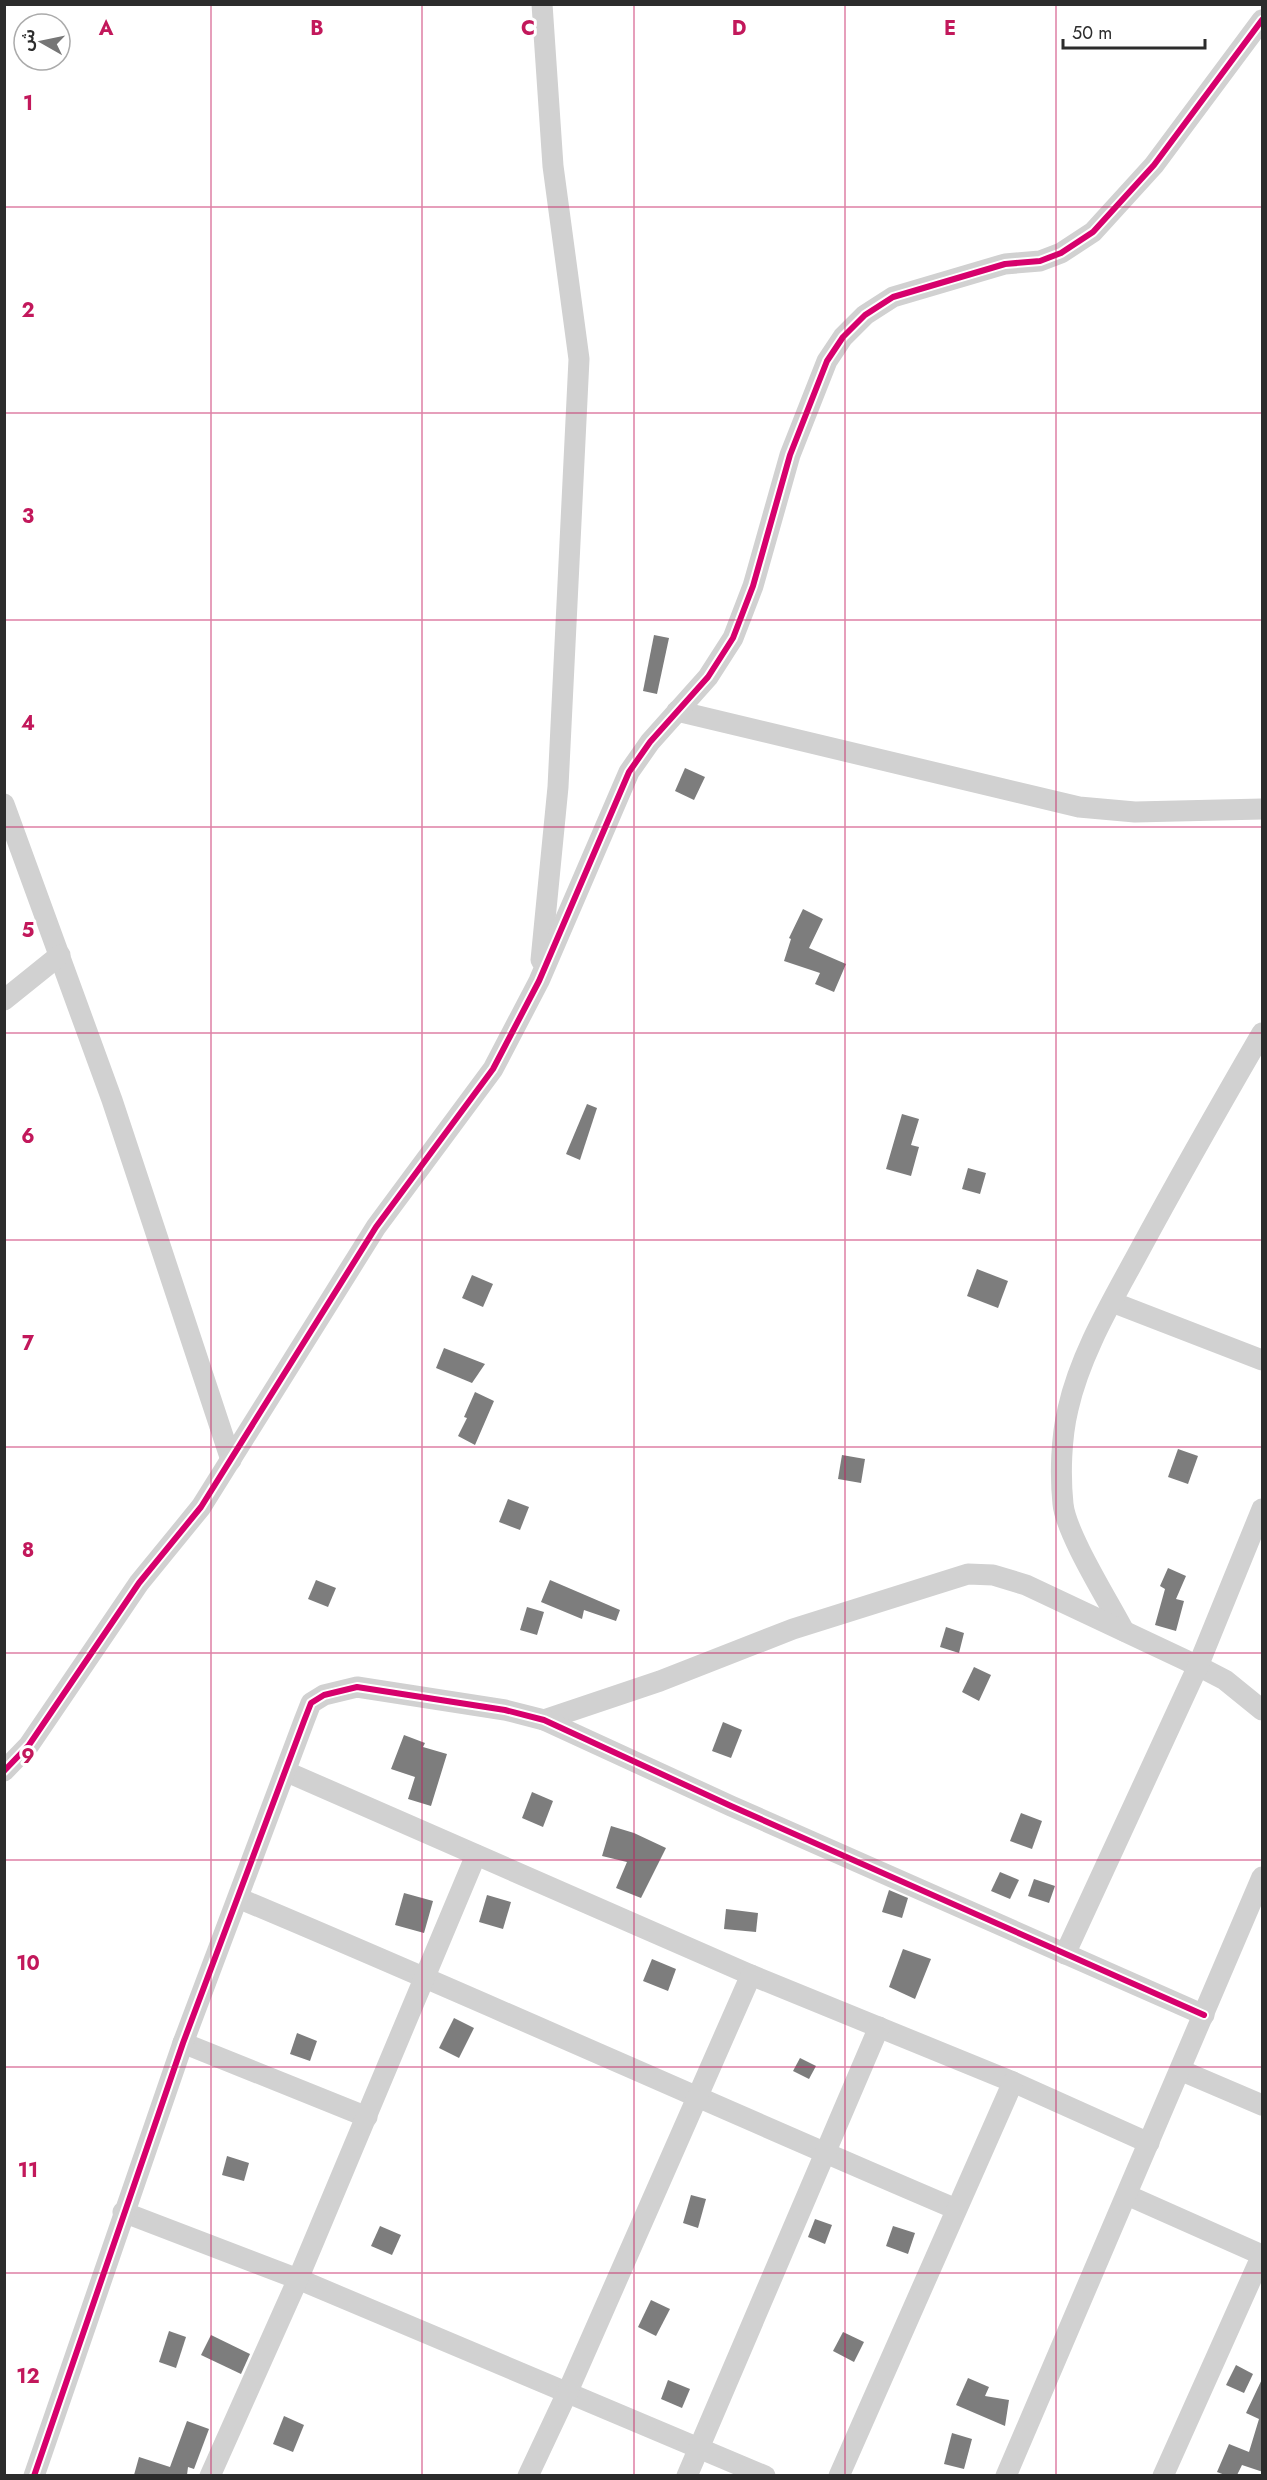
<svg xmlns="http://www.w3.org/2000/svg" width="1267" height="2480" font-family="Jost,'Noto Sans Arabic',sans-serif">
	<rect width="100%" height="100%" fill="#fff"/>
	<g fill="#7d7d7d">
		<path d="M654,635L669,638L657,694L643,691Z"/>
		<path d="M685,768L705,777L694,800L675,791Z"/>
		<path d="M803,909L823,919L809,948L846,964L834,992L815,984L820,973L784,961L791,939L789,938Z"/>
		<path d="M587,1104L597,1108L580,1160L566,1154Z"/>
		<path d="M902,1114L919,1119L911,1145L919,1147L911,1176L886,1169Z"/>
		<path d="M968,1168L986,1173L980,1194L962,1189Z"/>
		<path d="M977,1269L1008,1281L998,1308L967,1296Z"/>
		<path d="M472,1275L493,1284L483,1307L462,1298Z"/>
		<path d="M444,1348L485,1364L472,1383L436,1368Z"/>
		<path d="M475,1392L494,1401L475,1445L458,1436L467,1418L464,1417Z"/>
		<path d="M1178,1449L1198,1456L1188,1484L1168,1477Z"/>
		<path d="M842,1455L865,1459L861,1483L838,1479Z"/>
		<path d="M508,1499L529,1507L520,1530L499,1522Z"/>
		<path d="M1168,1568L1186,1576L1176,1599L1184,1601L1176,1631L1155,1625L1165,1589L1160,1586Z"/>
		<path d="M316,1580L336,1588L328,1607L308,1599Z"/>
		<path d="M550,1580L620,1610L616,1621L584,1610L582,1619L541,1602Z"/>
		<path d="M527,1607L544,1612L537,1635L520,1630Z"/>
		<path d="M946,1627L964,1633L959,1653L940,1647Z"/>
		<path d="M974,1667L991,1675L979,1701L962,1692Z"/>
		<path d="M723,1722L742,1730L731,1758L712,1751Z"/>
		<path d="M404,1735L425,1743L423,1747L447,1754L431,1806L408,1799L415,1777L391,1769Z"/>
		<path d="M532,1792L553,1801L543,1827L522,1818Z"/>
		<path d="M1021,1813L1042,1821L1032,1849L1010,1841Z"/>
		<path d="M611,1826L634,1833L666,1848L641,1898L616,1888L627,1862L602,1856Z"/>
		<path d="M1000,1872L1019,1880L1010,1899L991,1891Z"/>
		<path d="M1034,1879L1055,1886L1049,1903L1028,1896Z"/>
		<path d="M889,1890L908,1898L902,1918L882,1912Z"/>
		<path d="M404,1893L433,1901L424,1933L395,1925Z"/>
		<path d="M487,1895L511,1902L503,1929L479,1922Z"/>
		<path d="M726,1909L758,1913L756,1932L724,1929Z"/>
		<path d="M903,1949L931,1959L915,1999L889,1987Z"/>
		<path d="M652,1959L676,1969L668,1991L643,1981Z"/>
		<path d="M454,2018L474,2028L459,2058L439,2048Z"/>
		<path d="M297,2033L317,2041L310,2061L290,2054Z"/>
		<path d="M800,2058L816,2066L809,2079L793,2071Z"/>
		<path d="M227,2156L249,2163L244,2181L222,2175Z"/>
		<path d="M691,2195L706,2199L698,2228L683,2223Z"/>
		<path d="M815,2219L832,2225L825,2244L808,2237Z"/>
		<path d="M380,2226L401,2235L392,2255L371,2246Z"/>
		<path d="M893,2226L915,2233L908,2254L886,2246Z"/>
		<path d="M651,2300L670,2309L656,2336L638,2327Z"/>
		<path d="M169,2331L186,2337L176,2368L159,2362Z"/>
		<path d="M843,2332L864,2342L854,2362L833,2351Z"/>
		<path d="M211,2335L250,2354L241,2374L201,2355Z"/>
		<path d="M1236,2365L1253,2374L1244,2393L1226,2385Z"/>
		<path d="M1263,2377V2472L1242,2465L1237,2475H1225L1217,2472L1229,2444L1249,2452L1259,2419L1246,2413Z"/>
		<path d="M968,2378L989,2387L985,2396L1009,2400L1005,2426L956,2405Z"/>
		<path d="M668,2380L690,2389L682,2408L661,2399Z"/>
		<path d="M284,2416L304,2425L293,2452L273,2444Z"/>
		<path d="M187,2421L209,2429L194,2469L188,2467L187,2475H134L139,2457L170,2467Z"/>
		<path d="M952,2433L972,2439L964,2469L944,2464Z"/>
	</g>
	<g fill="none" stroke-linecap="round" stroke-linejoin="round">
		<g stroke="#d1d1d1" stroke-width="21">
			<path d="M677,711L1079,807L1135,812L1262,809"/>
			<path d="M4,804L112,1100L231,1460"/>
			<path d="M541,960L558,787L579,359L553,166L542,4"/>
			<path d="M4,1000L60,955"/>
			<path d="M1112,1302L1262,1360"/>
			<path d="M1124,1631C1109,1602 1066,1534 1063,1504C1060,1475 1061,1438 1068,1409C1080,1355 1111,1303 1137,1255C1177,1181 1219,1107 1262,1033"/>
			<path d="M544,1720L660,1681L793,1629L968,1574L993,1575L1026,1585L1198,1666L1225,1680L1262,1710"/>
			<path d="M4,1771L29,1745L139,1583L201,1507L376,1227L493,1069L539,981L629,772L650,742L708,677L733,638L753,586L790,455L827,361L843,337L865,315L893,297L1005,264L1040,261L1061,253L1093,232L1154,165L1262,20"/>
			<path d="M287,1772L751,1975L1013,2082L1149,2143"/>
			<path d="M238,1898C479,1999 716,2107 956,2209"/>
			<path d="M1065,1954L1198,1666L1262,1509"/>
			<path d="M183,2043L367,2117"/>
			<path d="M1180,2070L1262,2105"/>
			<path d="M1127,2195L1262,2255"/>
			<path d="M123,2212L298,2279L765,2476"/>
			<path d="M34,2476L183,2043L304,1721L311,1703L324,1695L357,1687L505,1710L544,1720L731,1806L1204,2015"/>
			<path d="M210,2476L298,2279L476,1855"/>
			<path d="M528,2476L568,2391L751,1975"/>
			<path d="M687,2476L879,2027"/>
			<path d="M839,2476L1013,2082"/>
			<path d="M1006,2476L1262,1877"/>
			<path d="M1163,2476L1262,2255"/>
		</g>
		<g stroke="#fff" stroke-width="10">
			<g id="cycleway">
				<path d="M4,1771L29,1745L139,1583L201,1507L376,1227L493,1069L539,981L629,772L650,742L708,677L733,638L753,586L790,455L827,361L843,337L865,315L893,297L1005,264L1040,261L1061,253L1093,232L1154,165L1262,20"/>
				<path d="M34,2476L183,2043L304,1721L311,1703L324,1695L357,1687L505,1710L544,1720L731,1806L1204,2015"/>
			</g>
		</g>
		<use href="#cycleway" stroke="#d6006c" stroke-width="6"/>
	</g>
	<path fill="none" stroke="#c2185b" stroke-width="1.5" stroke-opacity="0.55" d="M211,4V2476M422,4V2476M634,4V2476M845,4V2476M1056,4V2476M4,207H1262M4,413H1262M4,620H1262M4,827H1262M4,1033H1262M4,1240H1262M4,1447H1262M4,1653H1262M4,1860H1262M4,2067H1262M4,2273H1262"/>
	<g font-size="20" text-anchor="middle" font-weight="bold" fill="#c2185b" stroke="#fff" stroke-width="6" stroke-linejoin="round" paint-order="stroke">
		<text x="106" y="35">A</text>
		<text x="317" y="35">B</text>
		<text x="528" y="35">C</text>
		<text x="739" y="35">D</text>
		<text x="950" y="35">E</text>
		<text x="28" y="110">1</text>
		<text x="28" y="317">2</text>
		<text x="28" y="523">3</text>
		<text x="28" y="730">4</text>
		<text x="28" y="937">5</text>
		<text x="28" y="1143">6</text>
		<text x="28" y="1350">7</text>
		<text x="28" y="1557">8</text>
		<text x="28" y="1763">9</text>
		<text x="28" y="1970">10</text>
		<text x="28" y="2177">11</text>
		<text x="28" y="2383">12</text>
	</g>
	<rect width="1267" height="2480" fill="none" stroke="#2c2c2c" stroke-width="12"/>
	<g transform="translate(42 42) rotate(279)"><circle r="28" fill="#ffffff" stroke="#ababab" stroke-width="1.5"/>
	<path d="M0-4.5L10 22L0 15L-10 22Z" fill="#767676"/>
	<text y="-9" font-size="16" font-weight="bold" text-anchor="middle" fill="#2c2c2c">ش</text>
	</g>
	<path d="M1063 39v9h142v-9" fill="none" stroke="#2c2c2c" stroke-width="3"/>
	<text x="1072" y="39" font-size="18" fill="#2c2c2c" stroke="#ffffff" stroke-width="4.5" paint-order="stroke">50 m</text>
</svg>
